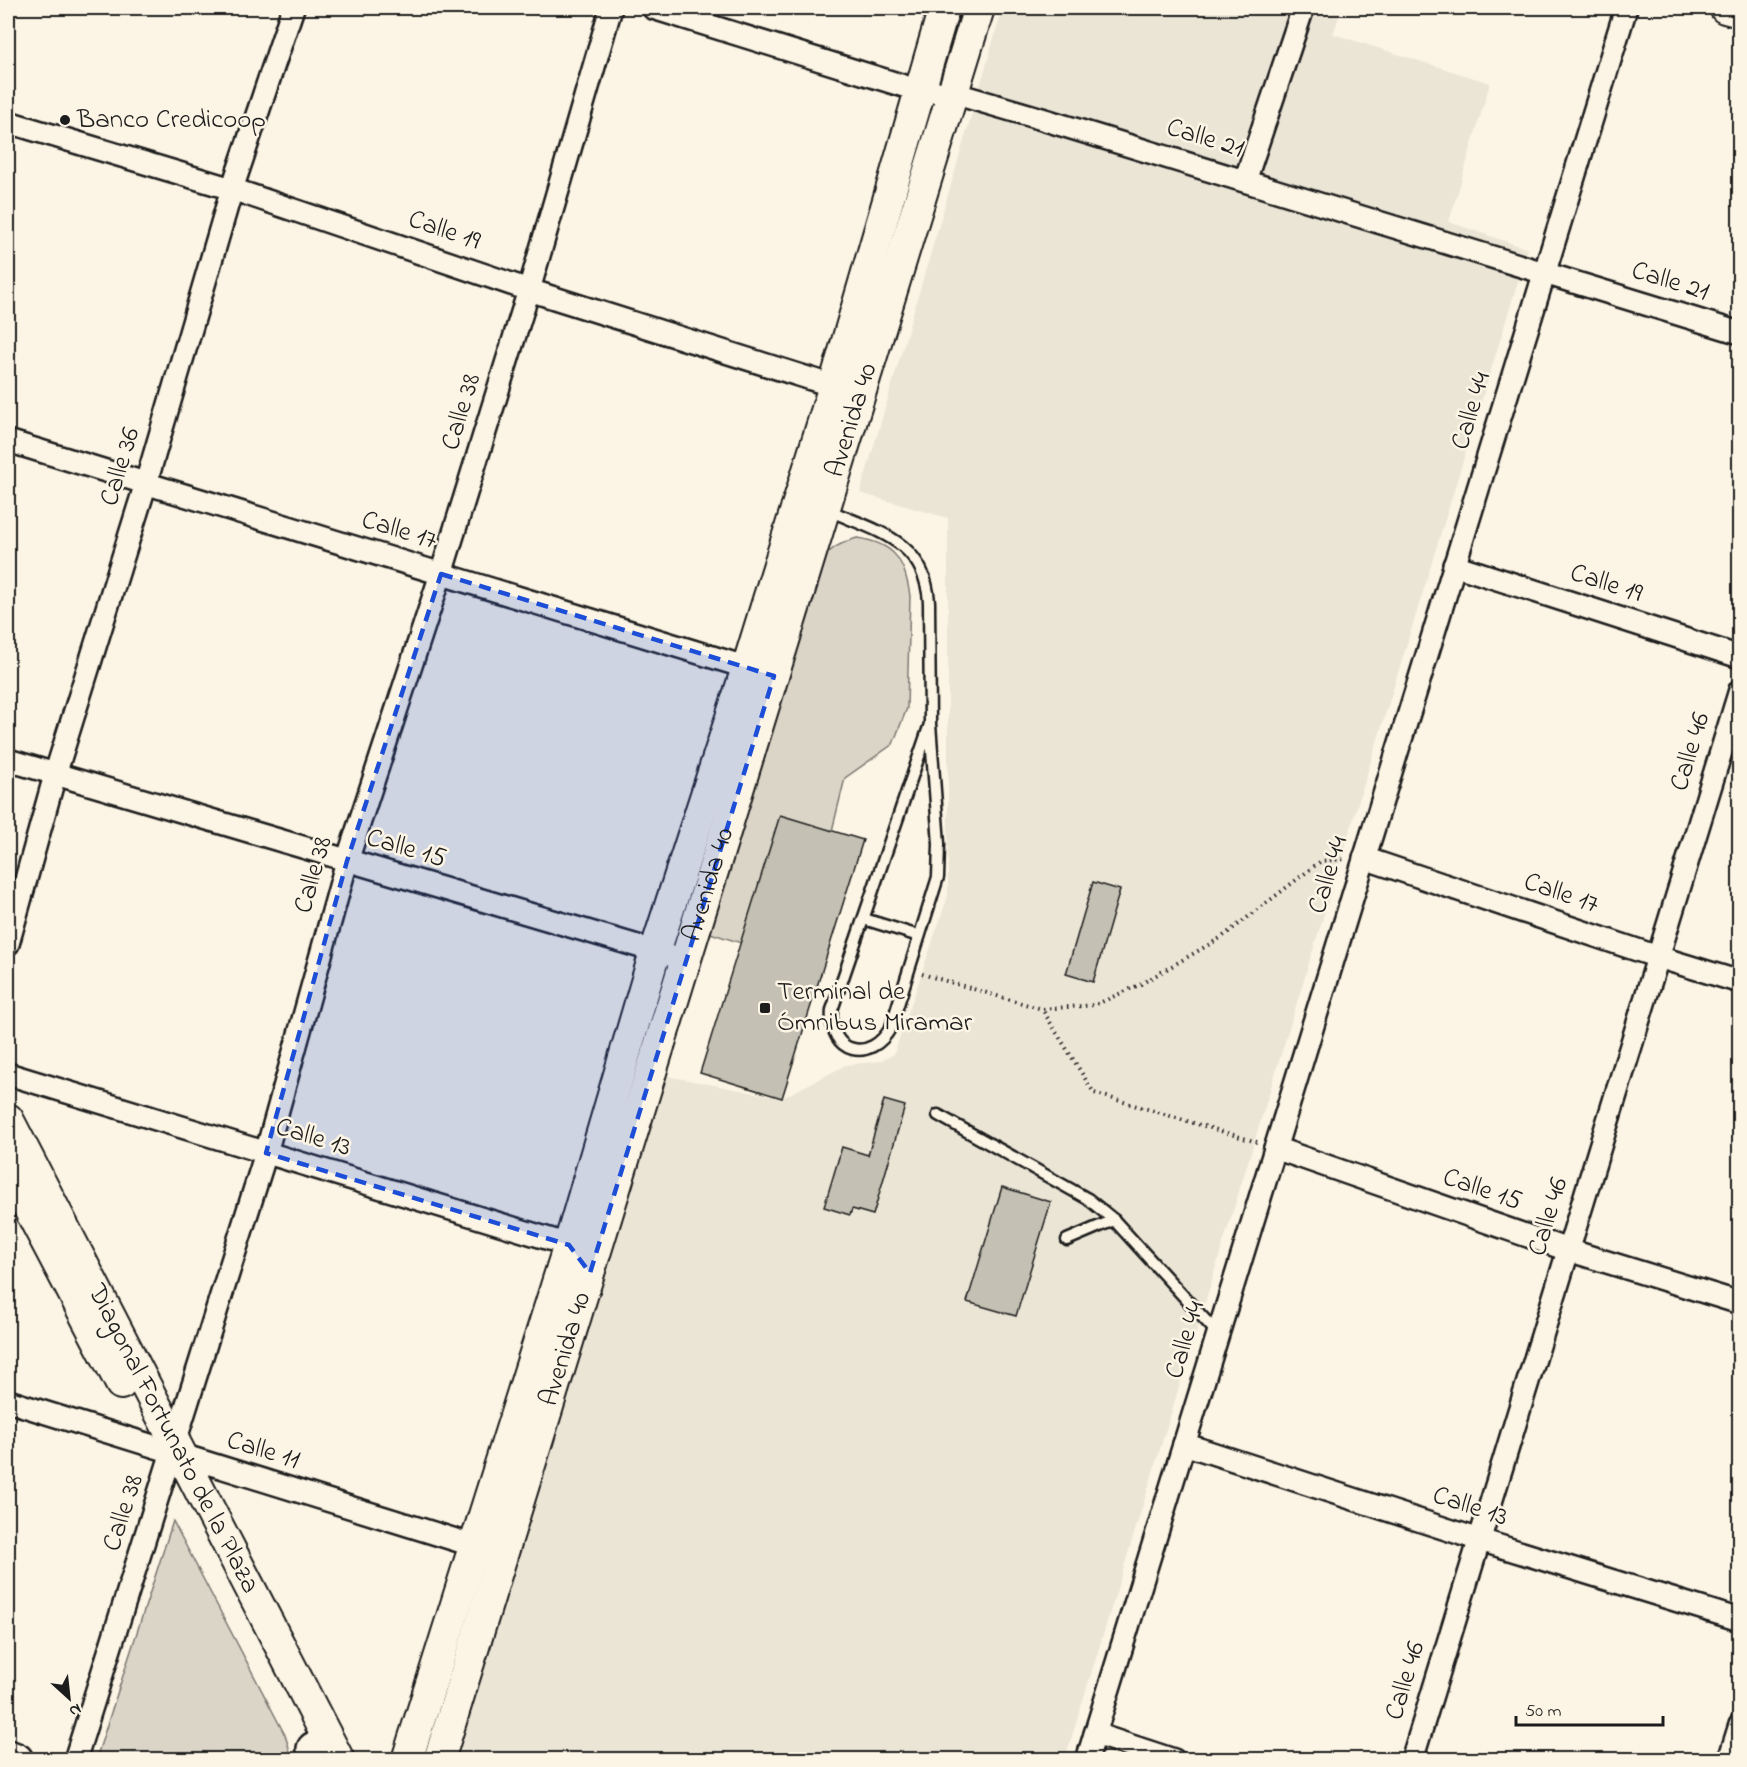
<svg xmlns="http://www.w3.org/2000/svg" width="1747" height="1767" font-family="'Indie Flower',sans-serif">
	<rect width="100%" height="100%" fill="#fcf5e5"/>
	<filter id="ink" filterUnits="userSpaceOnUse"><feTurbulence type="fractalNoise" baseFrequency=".0167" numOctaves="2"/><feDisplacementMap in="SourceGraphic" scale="12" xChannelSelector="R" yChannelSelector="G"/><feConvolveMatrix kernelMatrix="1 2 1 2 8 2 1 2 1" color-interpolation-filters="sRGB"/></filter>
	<g filter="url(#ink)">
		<path fill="#ebe5d6" d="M1003,8H1342L1333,34L1490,83L1449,222L1528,249L1065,1759L454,1760L667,1076L782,1098L846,1065L881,1061L894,1054L948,896V518L860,493Z"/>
		<g fill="#dbd5c8" stroke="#7c7872" stroke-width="1.5">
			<path d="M960,8H966L944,75L942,74Z"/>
			<path d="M857,538C894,543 905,560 910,596L907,708L893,744L845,778L832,831L741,943L704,931L820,562C830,548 841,543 857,538Z"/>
			<path d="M173,1521L285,1735L290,1751L287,1759H96Z"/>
		</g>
		<g fill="#c4c0b3" stroke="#1c1c1c" stroke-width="1.5">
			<path d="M780,815L863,840L782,1098L700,1073Z"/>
			<path d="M1093,882L1120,890L1093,982L1066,974Z"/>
			<path d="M884,1100L905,1106L873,1215L852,1209L850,1215L824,1207L842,1147L868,1155Z"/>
			<path d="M1002,1187L1051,1202L1016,1316L967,1302Z"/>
		</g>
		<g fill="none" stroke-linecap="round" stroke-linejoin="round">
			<g stroke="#1c1c1c" stroke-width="15">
				<g id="service">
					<path d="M828,510C876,531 925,540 929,602L930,724L939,844L938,877L891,1027C871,1064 828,1054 832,1010L930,724"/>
					<path d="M864,919L919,936"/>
					<path d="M938,1115L1088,1199L1114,1220L1218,1334"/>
					<path d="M1067,1240L1114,1220"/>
				</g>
			</g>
			<g stroke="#1c1c1c" stroke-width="26">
				<g id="minor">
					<path d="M653,8L920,91L953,93L1042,119L1740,333"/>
					<path d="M8,122L232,189L529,290L846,390"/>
					<path d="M1245,181L1303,8"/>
					<path d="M8,441L758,671"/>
					<path d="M1454,565L1740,657"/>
					<path d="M8,760L668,955"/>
					<path d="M1364,858L1658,957L1740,982"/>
					<path d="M8,944L55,775L146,483L232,189L293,8"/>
					<path d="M8,1074L569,1245L577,1255"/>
					<path d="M1275,1148L1568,1250L1740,1303"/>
					<path d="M8,1401L488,1550"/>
					<path d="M1184,1444L1480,1540L1740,1620"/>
					<path d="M1095,1734L1174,1760"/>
					<path d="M75,1760L266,1153L347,861L441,574L529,290L611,8"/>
					<path d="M1087,1760L1626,8"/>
					<path d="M1412,1760L1740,690"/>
					<path d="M1729,1760L1740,1725"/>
				</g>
			</g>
			<g stroke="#1c1c1c" stroke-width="34">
				<g id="secondary">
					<path d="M1725,8L1740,12"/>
					<path id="s1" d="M8,1119L339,1760"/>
					<path d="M8,1169L121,1384"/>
					<path d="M407,1760L569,1245L655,952L747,668L834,386L944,8"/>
					<path id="s2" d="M439,1760L979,8"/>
				</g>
			</g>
			<g stroke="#1c1c1c" stroke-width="38">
				<g id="primary">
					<path d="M314,1749L316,1760"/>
					<path d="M8,1757L16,1760"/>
				</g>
			</g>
			<g stroke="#1c1c1c" stroke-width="4" stroke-dasharray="1.5 4.5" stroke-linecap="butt">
				<path d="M922,974L1042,1009"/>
				<path d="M1257,1142L1094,1093L1042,1009L1095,1005L1139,985L1222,937L1321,861L1346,859"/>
			</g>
			<use href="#service" stroke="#fcf5e5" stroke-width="10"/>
			<use href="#minor" stroke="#fcf5e5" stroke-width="21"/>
			<use href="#secondary" stroke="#fcf5e5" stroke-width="30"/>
			<use href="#primary" stroke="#fcf5e5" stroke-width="33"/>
		</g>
	</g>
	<path fill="#1d4ed8" fill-opacity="0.2" stroke="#1d4ed8" stroke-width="4.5" stroke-dasharray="12 8" stroke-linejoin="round" d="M441,574L774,676L590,1273L569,1245L266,1153L347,861Z"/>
	<g fill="#1c1c1c" stroke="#fcf5e5" stroke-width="2">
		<circle cx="65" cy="120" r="6"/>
		<rect x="759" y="1002" width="12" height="12" rx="3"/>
	</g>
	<g text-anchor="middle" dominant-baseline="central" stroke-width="5" stroke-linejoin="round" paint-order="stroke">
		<g font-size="27" fill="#1c1c1c" stroke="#fcf5e5" text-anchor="start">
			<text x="77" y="120">Banco Credicoop</text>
			<text x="777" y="992">Terminal de<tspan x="777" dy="31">Ómnibus Miramar</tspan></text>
		</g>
		<g font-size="27" fill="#1c1c1c" stroke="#fcf5e5">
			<text transform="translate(1205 139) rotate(17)">Calle 21</text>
			<text transform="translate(444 231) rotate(19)">Calle 19</text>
			<text transform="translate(1670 282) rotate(17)">Calle 21</text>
			<text transform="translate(1472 411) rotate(-73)">Calle 44</text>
			<text transform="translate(462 412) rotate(-73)">Calle 38</text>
			<text stroke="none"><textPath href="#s2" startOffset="1402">Avenida 40</textPath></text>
			<text transform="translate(121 467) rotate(-73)">Calle 36</text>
			<text transform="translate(399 531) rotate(17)">Calle 17</text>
			<text transform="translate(1606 584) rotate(18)">Calle 19</text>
			<text transform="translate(1691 752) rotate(-73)">Calle 46</text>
			<text transform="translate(406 849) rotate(16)">Calle 15</text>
			<text transform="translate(314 875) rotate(-74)">Calle 38</text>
			<text transform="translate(1329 875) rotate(-73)">Calle 44</text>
			<text stroke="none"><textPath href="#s2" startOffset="916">Avenida 40</textPath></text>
			<text transform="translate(1561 894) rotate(19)">Calle 17</text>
			<text transform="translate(313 1138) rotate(17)">Calle 13</text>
			<text transform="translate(1482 1190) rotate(19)">Calle 15</text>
			<text transform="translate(1549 1217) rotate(-73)">Calle 46</text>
			<text transform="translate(1186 1340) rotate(-73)">Calle 44</text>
			<text stroke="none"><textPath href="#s2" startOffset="430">Avenida 40</textPath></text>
			<text stroke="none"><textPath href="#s1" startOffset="360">Diagonal Fortunato de la Plaza</textPath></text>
			<text transform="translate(263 1451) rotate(17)">Calle 11</text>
			<text transform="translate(1470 1507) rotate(18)">Calle 13</text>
			<text transform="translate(124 1513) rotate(-72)">Calle 38</text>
			<text transform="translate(1406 1681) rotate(-73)">Calle 46</text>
		</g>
	</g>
	<rect width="1747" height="1767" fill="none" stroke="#fcf5e5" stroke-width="30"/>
	<rect x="15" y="15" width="1717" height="1737" fill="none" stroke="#1c1c1c" stroke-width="2" filter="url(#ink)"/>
	<g transform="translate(69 1698) rotate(153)" stroke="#fcf5e5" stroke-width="4.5" paint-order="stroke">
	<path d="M0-4.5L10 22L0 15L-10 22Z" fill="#1c1c1c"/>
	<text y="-9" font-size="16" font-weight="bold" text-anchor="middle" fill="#1c1c1c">N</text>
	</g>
	<path d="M1516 1716v9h147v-9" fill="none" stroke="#1c1c1c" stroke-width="3"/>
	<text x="1525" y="1716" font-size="18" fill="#1c1c1c" stroke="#fcf5e5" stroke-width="4.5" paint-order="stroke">50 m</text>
</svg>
